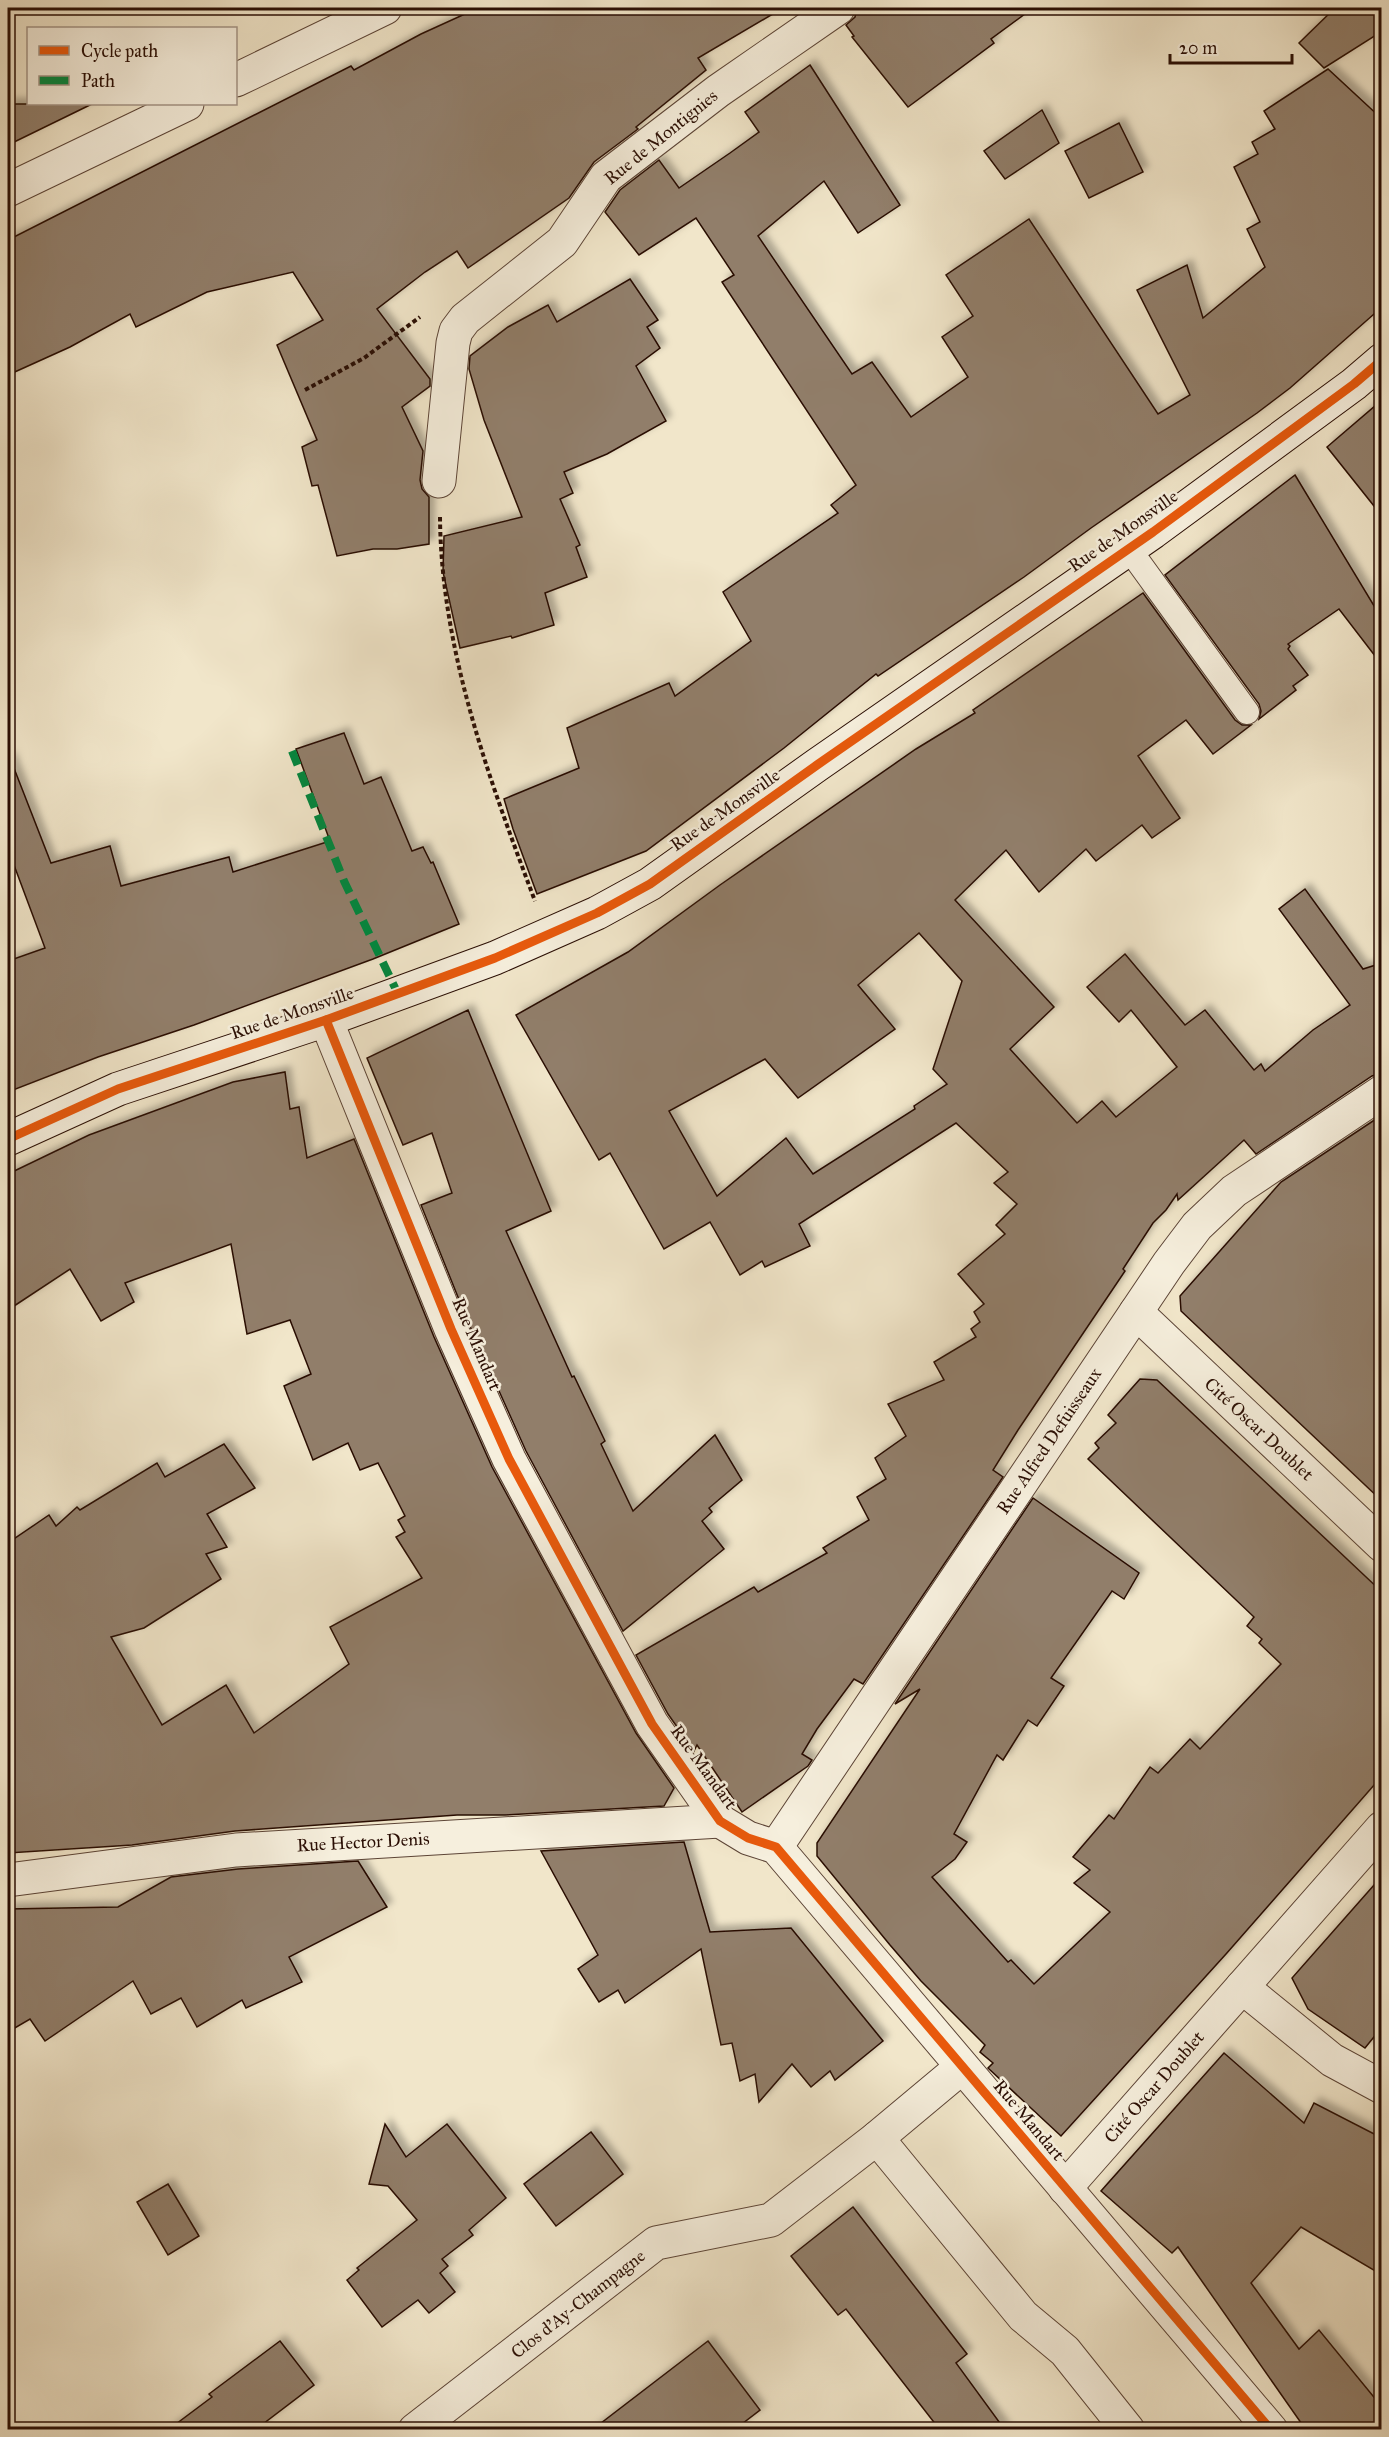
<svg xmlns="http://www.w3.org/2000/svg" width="1389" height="2437" font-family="'IM FELL Great Primer',serif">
	<defs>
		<filter id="shadow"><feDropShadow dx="5.5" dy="-5.5" stdDeviation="3" flood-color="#0004"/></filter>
	</defs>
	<rect width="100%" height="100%" fill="#f1e6ca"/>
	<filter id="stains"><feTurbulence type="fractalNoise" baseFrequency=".00333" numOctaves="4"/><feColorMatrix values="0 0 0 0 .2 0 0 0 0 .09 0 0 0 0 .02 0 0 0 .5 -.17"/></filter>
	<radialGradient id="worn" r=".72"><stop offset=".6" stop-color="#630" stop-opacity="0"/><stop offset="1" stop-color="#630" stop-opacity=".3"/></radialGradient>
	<g fill="#917e6b" stroke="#2a0e04" stroke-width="1.5" fill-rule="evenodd" filter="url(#shadow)">
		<path d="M478,8H783L698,58L706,70L636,127L638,129L594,162L569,198L468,268L457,251L425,272L377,309L430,379V386L402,407L423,451L420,480L422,489L429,497V544L397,549H373L337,556L318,485L312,486L302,447L317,440L277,345L323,320L293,272L207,292L136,327L130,314L70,347L8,375V240L351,66L354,70L421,34Z"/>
		<path d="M857,8H1033L991,39L994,43L908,107L852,37L854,36L846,25L855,17Z"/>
		<path d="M1335,8H1377L1381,32L1324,68L1299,43Z"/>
		<path d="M810,65L900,205L858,233L824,181L758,236L852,374L872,362L911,417L968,377L942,337L973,316L946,275L1029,219L1158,414L1190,395L1137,290L1187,265L1203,318L1265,267L1247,229L1260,222L1234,167L1258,154L1252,142L1275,129L1264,111L1328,69L1382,119V307L1290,388L1257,413L1091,528L1024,577L878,676L876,674L784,748L646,851L537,894L513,829L504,799L579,768L567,728L669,683L675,696L751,641L723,592L838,513L831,505L856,485L722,282L734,275L696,218L639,255L605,212L620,190L659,160L679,188L730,153L759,132L745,112Z"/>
		<path d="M8,104H92L8,145Z"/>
		<path d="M1042,110L1059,143L1005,179L984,151Z"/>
		<path d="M1119,123L1143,172L1089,198L1065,151Z"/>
		<path d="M630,279L658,320L647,327L660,348L636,366L666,421L607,454L564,472L573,493L560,499L580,545L576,547L587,577L545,593L554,625L512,638L511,636L460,648L443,572L444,536L522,517L484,420L469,369L470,356L508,327L548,305L557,322Z"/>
		<path d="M1382,400V516L1327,447Z"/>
		<path d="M1295,475L1382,619V665L1339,609L1288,644L1290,646L1288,649L1308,675L1293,686L1296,690L1259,719L1261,711L1259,704L1165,575Z"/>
		<path d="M1143,593L1235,720L1242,725H1251L1213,754L1186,720L1138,756L1180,818L1152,838L1142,825L1096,861L1086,849L1039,892L1006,850L955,900L1054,1007L1010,1049L1077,1123L1102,1101L1116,1117L1177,1067L1131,1010L1119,1022L1087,987L1125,954L1185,1025L1205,1010L1254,1070L1261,1064L1265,1071L1313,1030L1350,1005L1279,909L1305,889L1363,969L1382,963V1073L1372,1076L1256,1154L1244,1140L1178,1200L1177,1194L1166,1210L1153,1223L1123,1269L1125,1271L1018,1430L993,1470L1003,1477L863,1684L854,1679L817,1729L802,1754L812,1760L808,1766L742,1812L697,1745L694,1751L668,1714L636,1655L754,1587L758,1592L827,1553L823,1548L869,1520L857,1497L886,1479L875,1458L906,1436L888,1404L944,1380L934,1362L976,1337L971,1329L980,1322L974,1312L984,1304L958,1274L1005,1234L996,1225L1017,1204L994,1183L1008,1172L956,1123L799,1224L810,1246L765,1267L762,1261L740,1275L710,1222L664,1249L610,1153L599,1160L516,1015L628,952L720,885L916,749L975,713L973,710ZM919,933L962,981L933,1069L947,1084L914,1106L915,1109L813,1174L786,1138L717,1196L669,1111L765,1059L798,1098L895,1029L858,985Z"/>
		<path d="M344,733L364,784L381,777L412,851L423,847L431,863L433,862L459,924L373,959L194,1025L98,1057L8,1092V961L45,948L8,849V758H10L51,863L110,846L121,886L229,857L233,872L330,841L296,749Z"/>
		<path d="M468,1010L551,1211L506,1231L572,1377L574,1376L605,1441L601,1444L633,1511L715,1435L742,1480L709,1508L712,1512L702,1521L724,1549L623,1631L526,1451L468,1322L421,1205L452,1193L432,1133L403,1145L367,1058Z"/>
		<path d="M285,1072L290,1109L299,1107L307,1158L354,1139L434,1337L492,1467L636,1733L674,1788L664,1806L505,1815H457L235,1831L132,1845L8,1853V1543L49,1515L56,1526L77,1507L80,1510L157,1463L165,1477L224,1444L255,1488L207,1514L227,1547L206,1554L221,1579L144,1628L111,1637L162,1725L226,1685L254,1733L349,1664L330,1627L422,1578L396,1537L405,1532L398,1520L405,1516L378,1463L360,1470L348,1443L313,1460L284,1386L311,1374L290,1320L247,1334L231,1244L125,1283L134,1302L101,1321L70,1269L8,1310V1174L89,1135L233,1082Z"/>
		<path d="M1382,1115V1501L1181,1311L1180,1296L1281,1182Z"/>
		<path d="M1140,1379L1157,1380L1382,1592V1776L1226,1954L1061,2136L988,2068L993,2063L980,2052L985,2045L921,1981L890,1945L817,1856V1843L920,1689L895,1704L1033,1498L1139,1573L1124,1599L1112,1591L1051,1678L1064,1686L1037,1726L1028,1720L1003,1760L997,1755L954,1834L967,1842L955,1859L932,1877L1008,1962L1011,1960L1034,1984L1110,1912L1074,1883L1090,1870L1073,1857L1109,1815L1114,1819L1150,1767L1158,1773L1190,1739L1200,1749L1281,1664L1259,1643L1262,1639L1247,1626L1254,1617L1088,1459L1099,1448L1095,1443L1116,1423L1108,1415Z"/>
		<path d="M684,1842L710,1932L791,1928L883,2041L835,2080L830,2071L811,2087L792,2064L759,2102L755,2074L740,2081L732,2043L721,2045L701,1949L625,2003L618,1990L599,2002L578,1969L598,1955L541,1851Z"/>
		<path d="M358,1861L387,1907L289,1957L302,1982L246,2008L242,2000L197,2027L181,1998L151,2014L133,1981L45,2041L30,2019L8,2032V1909L118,1907L171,1877L238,1869Z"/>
		<path d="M1382,1876V2027L1365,2048L1308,2009L1292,1978Z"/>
		<path d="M1224,2053L1304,2123L1314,2103L1382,2138V2275L1301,2227L1251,2283L1299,2349L1319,2330L1382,2407V2430H1306L1178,2247L1172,2253L1101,2191Z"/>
		<path d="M385,2124L406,2157L447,2124L506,2198L469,2230L473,2235L442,2259L448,2266L440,2273L455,2292L429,2313L418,2300L382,2327L347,2280L359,2270L357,2268L417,2220L388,2186L369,2184Z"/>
		<path d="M591,2132L623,2174L556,2226L524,2184Z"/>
		<path d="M168,2184L199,2236L168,2255L137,2202Z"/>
		<path d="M853,2207L967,2354L956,2363L1005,2430H940L846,2309L838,2315L791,2256Z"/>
		<path d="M280,2341L314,2385L255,2430H168L212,2397L209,2394Z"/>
		<path d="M708,2341L760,2410L734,2430H592Z"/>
	</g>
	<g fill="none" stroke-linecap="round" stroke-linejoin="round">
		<g stroke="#5c4436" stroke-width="26">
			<path id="lane" d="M1129,549L1247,712"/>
		</g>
		<g stroke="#5c4436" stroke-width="35">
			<g id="street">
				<path d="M236,80L385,8"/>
				<path d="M8,190L187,104"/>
				<path d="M439,481L453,343L456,331L465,319L562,242L606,177L718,91L838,8"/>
				<path d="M326,1020L451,1329L509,1459L652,1724L720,1821L748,1838L776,1847L1271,2430"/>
				<path d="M1136,1312L1382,1545"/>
				<path d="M776,1847L1169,1263L1197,1226L1234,1191L1382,1092"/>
				<path d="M8,1880L236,1850L720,1821"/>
				<path d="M1242,1987L1332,2060L1382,2087"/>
				<path d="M877,2138L1023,2316L1065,2351L1128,2430"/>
				<path d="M1065,2188L1382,1828"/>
				<path d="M415,2430L656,2243L771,2220L877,2138L962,2067"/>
			</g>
		</g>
		<g stroke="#2a0e04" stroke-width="35">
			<path id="secondary" d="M8,1139L118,1089L326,1020L495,958L597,913L650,884L817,765L1153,532L1354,384L1382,360"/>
		</g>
		<g stroke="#2a0e04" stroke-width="4" stroke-dasharray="4.5 3" stroke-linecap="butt">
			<path d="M305,390L364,358L420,317"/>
			<path d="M440,517C441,649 489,779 535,901"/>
		</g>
		<use href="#lane" stroke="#f6efdd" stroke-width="24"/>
		<use href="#street" stroke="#f6efdd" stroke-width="33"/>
		<use href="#secondary" stroke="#f6efdd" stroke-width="33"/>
		<path stroke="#00873e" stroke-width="8" stroke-dasharray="15 8" stroke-linecap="butt" d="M292,751L344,881L398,994"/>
		<g stroke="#f6efdd" stroke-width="13">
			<g id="cycleway">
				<path d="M326,1020L451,1329L509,1459L652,1724L720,1821L748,1838L776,1847L1271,2430"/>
				<path d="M8,1139L118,1089L326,1020L495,958L597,913L650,884L817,765L1153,532L1354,384L1382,360"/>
			</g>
		</g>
		<use href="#cycleway" stroke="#e8590c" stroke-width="9"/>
	</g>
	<g text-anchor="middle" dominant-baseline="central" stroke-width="5" stroke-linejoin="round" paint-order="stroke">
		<g font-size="18" fill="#2a0e04" stroke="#f6efdd">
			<text transform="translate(661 137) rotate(-39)">Rue de Montignies</text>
			<text transform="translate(1123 531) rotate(-35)">Rue de Monsville</text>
			<text transform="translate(725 810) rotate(-35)">Rue de Monsville</text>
			<text transform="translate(292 1013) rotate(-19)">Rue de Monsville</text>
			<text transform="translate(477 1344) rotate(67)">Rue Mandart</text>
			<text transform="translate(1259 1429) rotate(43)">Cité Oscar Doublet</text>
			<text transform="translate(1049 1441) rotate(-56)">Rue Alfred Defuisseaux</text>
			<text transform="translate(704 1767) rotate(54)">Rue Mandart</text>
			<text transform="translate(363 1842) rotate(-3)">Rue Hector Denis</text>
			<text transform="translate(1154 2087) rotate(-49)">Cité Oscar Doublet</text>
			<text transform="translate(1029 2120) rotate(50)">Rue Mandart</text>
			<text transform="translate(578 2304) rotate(-38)">Clos d'Ay-Champagne</text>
		</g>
	</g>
	<rect width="1389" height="2437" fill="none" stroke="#f1e6ca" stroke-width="30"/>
	<rect x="9" y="9" width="1371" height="2419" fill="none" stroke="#2a0e04" stroke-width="3"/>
	<rect x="15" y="15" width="1359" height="2407" fill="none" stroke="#2a0e04" stroke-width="1.5"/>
	<rect x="27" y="27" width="210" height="78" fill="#f6efdd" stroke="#a49586" stroke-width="1.5"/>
	<rect x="39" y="46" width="30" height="9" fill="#e8590c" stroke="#a49586" stroke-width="1.5"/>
	<text x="81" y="57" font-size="18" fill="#2a0e04">Cycle path</text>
	<rect x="39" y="76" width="30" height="9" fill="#00873e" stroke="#a49586" stroke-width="1.5"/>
	<text x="81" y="87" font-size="18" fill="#2a0e04">Path</text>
	<path d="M1170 54v9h122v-9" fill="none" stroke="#2a0e04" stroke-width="3"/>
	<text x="1179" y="54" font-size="18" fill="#2a0e04" stroke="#f6efdd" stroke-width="4.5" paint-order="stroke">20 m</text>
	<rect width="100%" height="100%" filter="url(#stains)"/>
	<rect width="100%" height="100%" fill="url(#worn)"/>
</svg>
